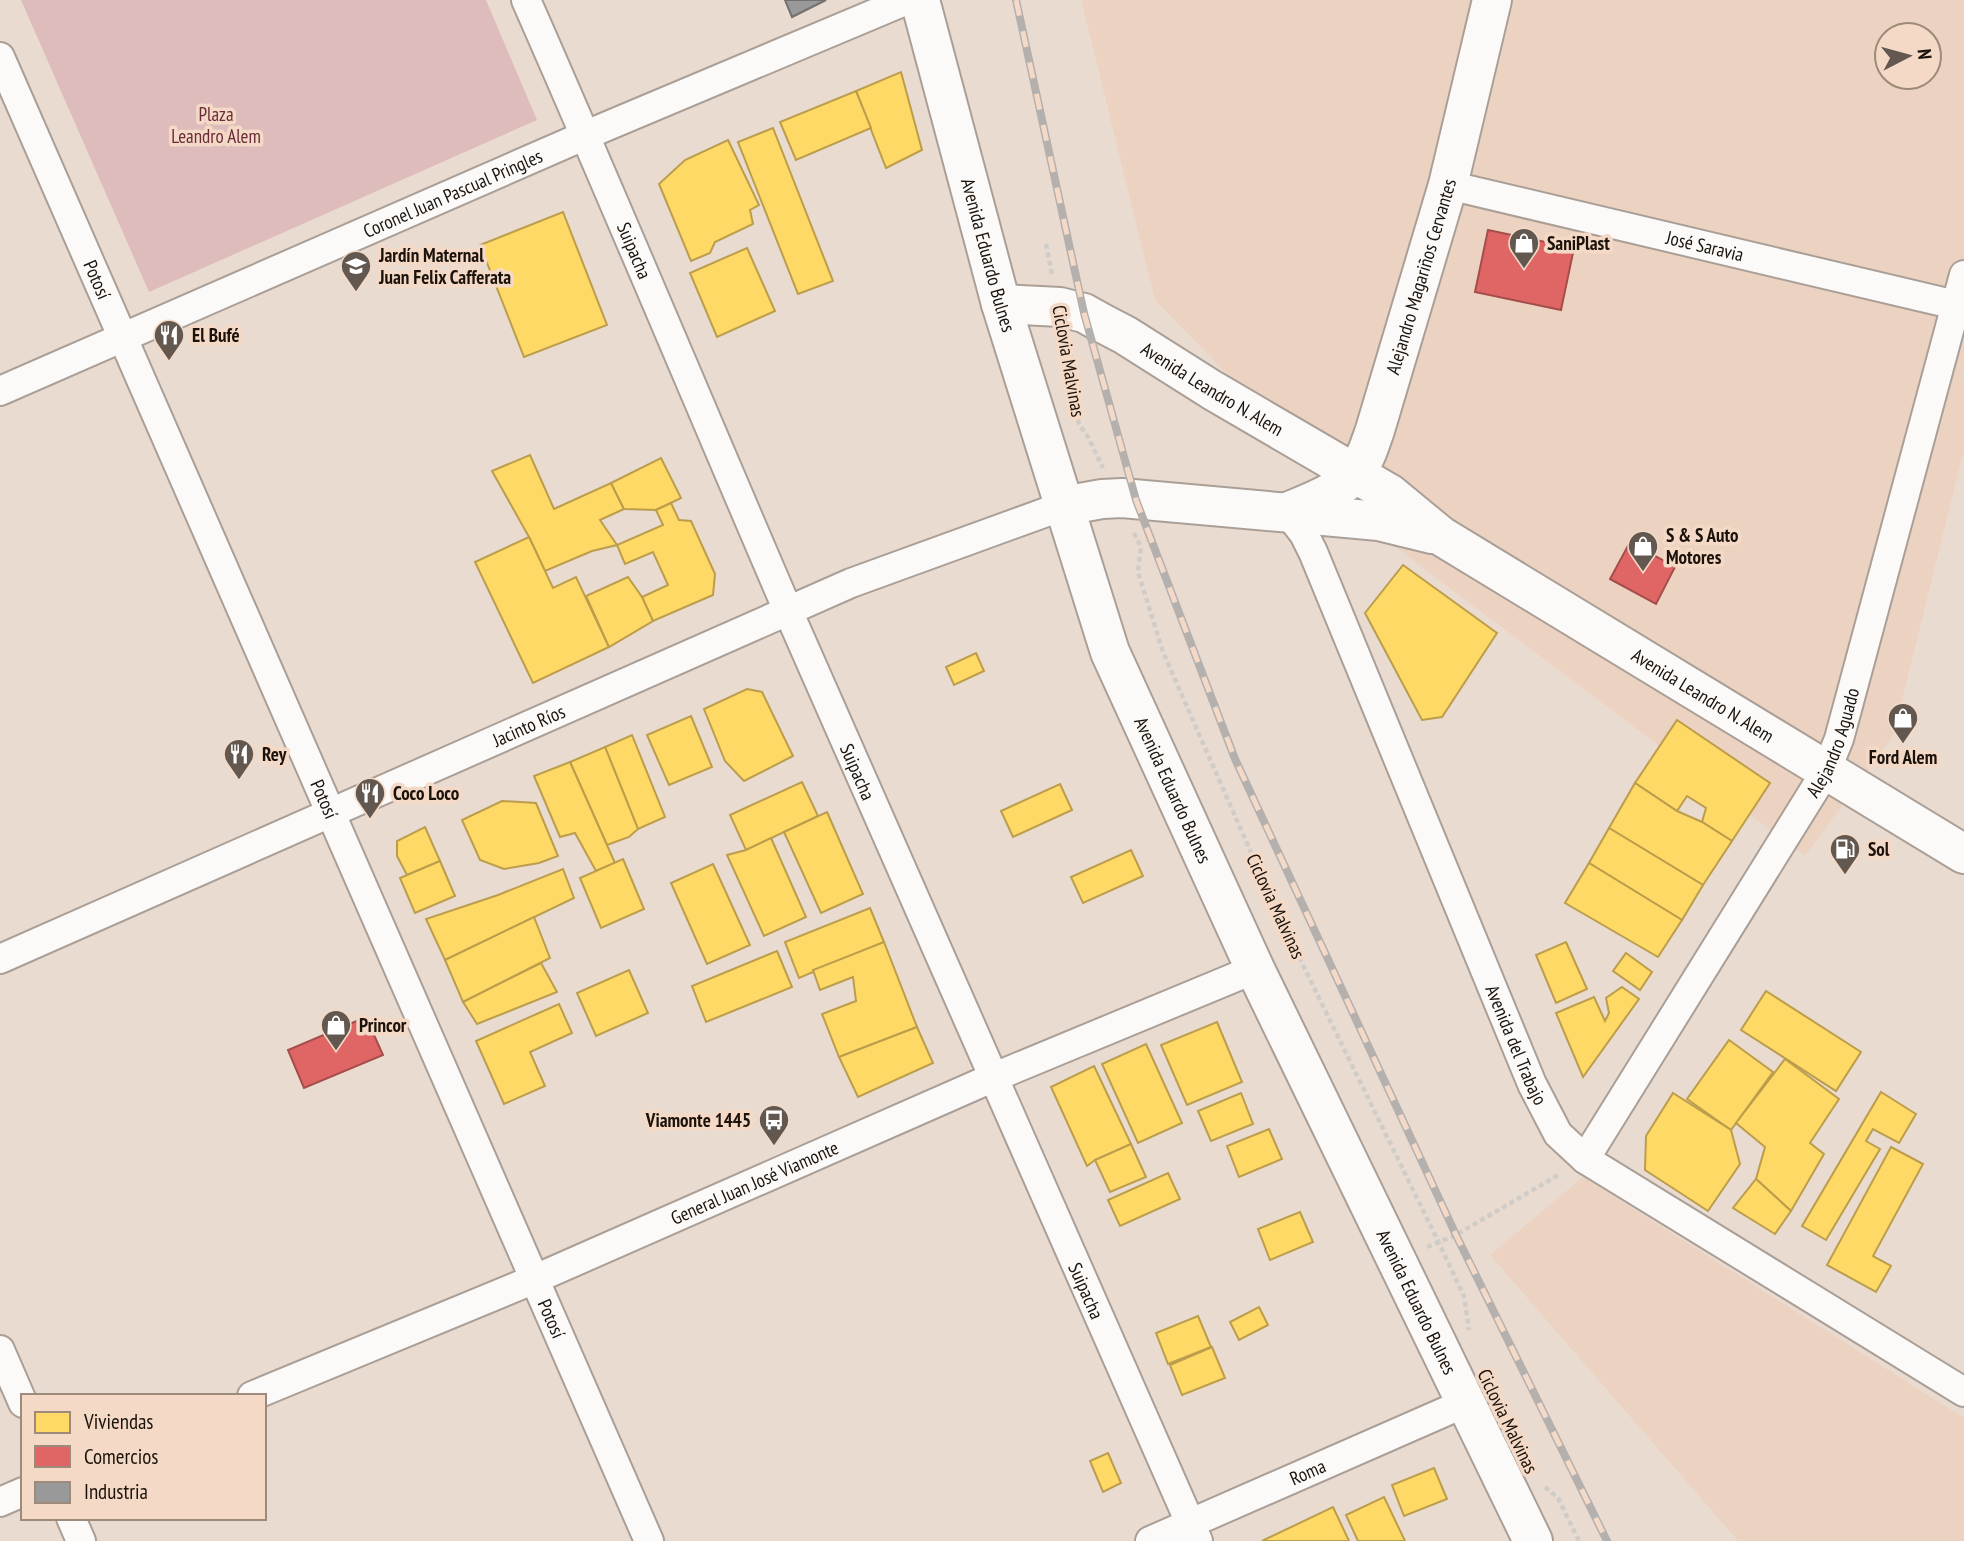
<svg xmlns="http://www.w3.org/2000/svg" width="1964" height="1541" font-family="'PT Sans Narrow',sans-serif">
	<rect width="100%" height="100%" fill="#eadbd0"/>
	<g fill="#ecd3c1" fill-rule="evenodd">
		<path d="M1081,0H1964V450L1893,736L1805,856L1393,545L1155,300ZM1887,35H1929V77H1887Z"/>
		<path d="M1583,1177L1964,1418V1541H1738L1490,1255Z"/>
	</g>
	<path fill="#debcbb" d="M21,0H486L537,120L149,292Z"/>
	<g fill="#ffd966" stroke="#bb9d4b" stroke-width="2">
		<path d="M901,72L922,150L886,168L856,91Z"/>
		<path d="M856,91L871,128L796,160L780,122Z"/>
		<path d="M773,128L833,281L798,294L738,142Z"/>
		<path d="M728,140L759,205L750,210L753,224L715,242L710,253L691,261L659,184L685,160Z"/>
		<path d="M563,212L607,325L524,357L480,245Z"/>
		<path d="M747,248L775,311L717,337L690,273Z"/>
		<path d="M530,455L554,509L611,483L624,509L600,520L617,545L592,551L545,571L529,537L492,471Z"/>
		<path d="M661,458L681,498L656,510L624,509L611,483Z"/>
		<path d="M671,503L679,520L691,521L715,574L713,595L653,621L642,597L668,585L653,552L625,564L617,545L663,525L656,510Z"/>
		<path d="M529,537L553,588L576,577L609,647L533,683L475,562Z"/>
		<path d="M1403,565L1497,633L1442,717L1422,720L1365,613Z"/>
		<path d="M628,577L642,597L653,621L609,647L586,596Z"/>
		<path d="M976,653L984,671L954,685L946,667Z"/>
		<path d="M747,689L762,692L793,756L744,781L725,761L704,709Z"/>
		<path d="M691,716L712,767L669,785L647,735Z"/>
		<path d="M1677,720L1770,783L1732,841L1702,822L1706,808L1687,796L1677,811L1635,783Z"/>
		<path d="M632,735L665,817L638,829L605,747Z"/>
		<path d="M605,747L638,829L629,837L607,845L570,762Z"/>
		<path d="M570,762L615,863L596,871L575,833L560,837L534,776Z"/>
		<path d="M802,782L818,816L746,850L730,815Z"/>
		<path d="M1635,783L1677,811L1702,822L1732,841L1703,885L1609,828Z"/>
		<path d="M1060,784L1072,810L1013,837L1001,811Z"/>
		<path d="M502,801L536,803L558,856L539,863L504,869L480,860L462,820Z"/>
		<path d="M827,812L863,894L821,913L784,832Z"/>
		<path d="M425,827L440,861L407,875L397,856V841Z"/>
		<path d="M1609,828L1703,885L1682,920L1589,863Z"/>
		<path d="M771,838L806,917L764,936L727,855L746,850Z"/>
		<path d="M1131,850L1143,876L1083,903L1071,877Z"/>
		<path d="M623,859L644,909L601,928L580,878Z"/>
		<path d="M440,861L455,896L415,913L400,878Z"/>
		<path d="M1589,863L1682,920L1658,957L1565,903Z"/>
		<path d="M713,864L750,945L707,964L671,883Z"/>
		<path d="M563,869L574,898L445,960L426,919L498,895Z"/>
		<path d="M870,908L884,942L799,978L785,942Z"/>
		<path d="M534,917L550,958L463,1002L445,960Z"/>
		<path d="M884,942L917,1027L839,1057L822,1014L856,1001L853,977L820,990L813,970Z"/>
		<path d="M1566,942L1587,989L1556,1003L1536,955Z"/>
		<path d="M777,951L792,987L706,1022L692,986Z"/>
		<path d="M1626,953L1652,972L1640,990L1613,971Z"/>
		<path d="M541,963L557,992L477,1024L463,1002Z"/>
		<path d="M629,970L648,1013L596,1036L577,993Z"/>
		<path d="M1622,987L1639,999L1583,1077L1556,1013L1594,997L1605,1021L1609,1013L1606,998Z"/>
		<path d="M1766,991L1861,1052L1836,1091L1741,1030Z"/>
		<path d="M559,1004L572,1033L530,1052L545,1086L504,1104L476,1041Z"/>
		<path d="M1217,1022L1242,1082L1187,1105L1161,1045Z"/>
		<path d="M917,1027L933,1063L858,1097L839,1057Z"/>
		<path d="M1729,1040L1773,1072L1731,1130L1687,1099Z"/>
		<path d="M1146,1044L1182,1123L1138,1143L1102,1064Z"/>
		<path d="M1785,1059L1839,1099L1810,1143L1824,1154L1791,1211L1756,1179L1765,1147L1736,1123Z"/>
		<path d="M1094,1066L1131,1144L1095,1160L1087,1166L1051,1087Z"/>
		<path d="M1881,1092L1916,1114L1899,1143L1873,1129L1866,1141L1880,1149L1826,1240L1802,1226Z"/>
		<path d="M1241,1093L1253,1124L1211,1141L1198,1111Z"/>
		<path d="M1673,1093L1731,1130L1740,1164L1708,1211L1645,1170L1646,1136Z"/>
		<path d="M1269,1129L1282,1159L1239,1177L1227,1146Z"/>
		<path d="M1131,1144L1146,1177L1110,1192L1095,1160Z"/>
		<path d="M1891,1147L1923,1164L1873,1256L1891,1266L1876,1292L1827,1265Z"/>
		<path d="M1168,1173L1180,1199L1120,1226L1108,1200Z"/>
		<path d="M1756,1179L1791,1211L1775,1234L1733,1208Z"/>
		<path d="M1300,1212L1313,1242L1270,1260L1258,1229Z"/>
		<path d="M1259,1307L1268,1325L1239,1340L1230,1322Z"/>
		<path d="M1198,1316L1211,1347L1168,1364L1156,1333Z"/>
		<path d="M1212,1347L1225,1378L1182,1395L1170,1365Z"/>
		<path d="M1108,1453L1121,1483L1103,1492L1090,1461Z"/>
		<path d="M1434,1468L1447,1499L1404,1516L1392,1485Z"/>
		<path d="M1384,1497L1405,1541H1358L1346,1515Z"/>
		<path d="M1333,1507L1349,1541H1262Z"/>
	</g>
	<g fill="#e06666" stroke="#a54d4b" stroke-width="2">
		<path d="M1488,230L1574,248L1561,310L1475,292Z"/>
		<path d="M1630,542L1675,567L1656,604L1610,579Z"/>
		<path d="M366,1017L383,1055L304,1088L288,1050Z"/>
	</g>
	<path fill="#999" stroke="#73706e" stroke-width="2" d="M785,0H826L792,17Z"/>
	<g fill="none" stroke-linecap="round" stroke-linejoin="round">
		<g stroke="#aa9f97" stroke-width="32">
			<g id="street">
				<path id="s1" d="M526,0C616,204 701,409 789,613C923,924 1060,1233 1198,1541"/>
				<path id="s2" d="M0,57L649,1541"/>
				<path id="s3" d="M1448,185L1964,307"/>
				<path id="s4" d="M0,391L586,135L907,0"/>
				<path id="s5" d="M1287,512L1304,534L1313,552L1532,1084L1558,1134L1585,1159L1964,1392"/>
				<path id="s6" d="M0,959L851,583L1063,506"/>
				<path id="s7" d="M1585,1159L1826,771L1839,739L1964,275"/>
				<path d="M0,1350L23,1403"/>
				<path id="s8" d="M252,1396L535,1279L992,1078L1255,969"/>
				<path d="M0,1502L23,1492"/>
				<path d="M71,1518L81,1541"/>
				<path id="s9" d="M1150,1541L1465,1403"/>
			</g>
		</g>
		<g stroke="#aa9f97" stroke-width="42">
			<g id="secondary">
				<path id="s10" d="M920,0L1001,304L1110,652L1255,969L1533,1541"/>
				<path id="s11" d="M1001,304L1060,307L1084,313L1102,323L1125,335L1212,390L1390,494L1441,536L1964,854"/>
				<path d="M1063,506L1102,499L1122,498L1379,521L1432,534"/>
				<path id="s12" d="M1287,512C1311,502 1341,492 1357,470C1366,459 1370,444 1375,430L1448,185L1492,0"/>
			</g>
		</g>
		<g stroke="#d0ccc8" stroke-width="4.5" stroke-dasharray="5 3.5" stroke-linecap="butt">
			<path d="M1046,244L1052,274"/>
			<path d="M1068,344L1074,369L1075,405L1079,424L1088,437L1103,468"/>
			<path d="M1134,533L1141,547L1138,572L1163,652L1278,914L1438,1241L1464,1296L1469,1330"/>
			<path d="M1427,1247L1456,1235L1560,1174"/>
			<path d="M1545,1487L1558,1498L1579,1541"/>
		</g>
		<use href="#street" stroke="#fcfaf8" stroke-width="28"/>
		<use href="#secondary" stroke="#fcfaf8" stroke-width="38"/>
		<g stroke="#b4b0ae" stroke-width="8">
			<path id="rail" d="M1016,0L1084,313L1136,500L1235,759L1456,1235L1607,1541"/>
		</g>
		<use href="#rail" stroke="#f4dac6" stroke-width="5" stroke-dasharray="16" stroke-linecap="butt"/>
	</g>
	<defs>
		<g id="shop-pin" transform="scale(1.575)"><path d="M0 17L-7.5 6A9.5 9.5 0 1 1 7.5 6Z" fill="#635850" stroke="#f4dac6"/><path d="M-5-2.5h2.3a2.7 3.5 0 0 1 5.4 0H5L5.5 6h-11ZM-1.5-2.5h3a1.5 2.3 0 0 0-3 0Z" fill="#fff"/></g>
		<g id="school-pin" transform="scale(1.575)"><path d="M0 17L-7.5 6A9.5 9.5 0 1 1 7.5 6Z" fill="#635850" stroke="#f4dac6"/><path d="M0-5L7-2L0 1L-7-2ZM-4 1L0 2.5L4 1V4Q0 6-4 4Z" fill="#fff"/></g>
		<g id="restaurant-pin" transform="scale(1.575)"><path d="M0 17L-7.5 6A9.5 9.5 0 1 1 7.5 6Z" fill="#635850" stroke="#f4dac6"/><path d="M-5-6h1v4h1v-4h1v4h1v-4h1v5L-1.5 .5V6h-2V.5L-5-1ZM5-6V6H3V1.5H1.5Q1.5-4 5-6Z" fill="#fff"/></g>
		<g id="fuel-pin" transform="scale(1.575)"><path d="M0 17L-7.5 6A9.5 9.5 0 1 1 7.5 6Z" fill="#635850" stroke="#f4dac6"/><path d="M-5.5-6h7V0h2V4h1.3V-2.5L3-4.5l.8-.8L6-3V5H2.5V1h-1V6h-7ZM-4.2-4.7v3.2H.2V-4.7Z" fill="#fff"/></g>
		<g id="bus-pin" transform="scale(1.575)"><path d="M0 17L-7.5 6A9.5 9.5 0 1 1 7.5 6Z" fill="#635850" stroke="#f4dac6"/><path d="M-5-6H5V4H4V6H2V4H-2V6H-4V4H-5ZM-3.5-4V0h7V-4ZM-3.5 1.2v1.5H-2V1.2ZM2 1.2v1.5H3.5V1.2Z" fill="#fff"/></g>
	</defs>
	<g fill-rule="evenodd">
		<use href="#shop-pin" x="1524" y="243"/>
		<use href="#school-pin" x="356" y="266"/>
		<use href="#restaurant-pin" x="169" y="335"/>
		<use href="#shop-pin" x="1643" y="546"/>
		<use href="#shop-pin" x="1903" y="718"/>
		<use href="#restaurant-pin" x="239" y="754"/>
		<use href="#restaurant-pin" x="370" y="793"/>
		<use href="#fuel-pin" x="1845" y="849"/>
		<use href="#shop-pin" x="336" y="1025"/>
		<use href="#bus-pin" x="774" y="1120"/>
	</g>
	<g text-anchor="middle" dominant-baseline="central" stroke-width="7" stroke-linejoin="round" paint-order="stroke">
		<g font-size="19" fill="#6a2a38" stroke="#f4dac6">
			<text x="216" y="114">Plaza<tspan x="216" dy="22">Leandro Alem</tspan></text>
		</g>
		<g font-size="19" fill="#1b120b" stroke="#f4dac6">
			<text stroke="none"><textPath href="#s4" startOffset="494">Coronel Juan Pascual Pringles</textPath></text>
			<text stroke="none"><textPath href="#s3" startOffset="264">José Saravia</textPath></text>
			<text stroke="none"><textPath href="#s1" startOffset="273">Suipacha</textPath></text>
			<text stroke="none"><textPath href="#s10" startOffset="264">Avenida Eduardo Bulnes</textPath></text>
			<text stroke="none"><textPath href="#s12" startOffset="287">Alejandro Magariños Cervantes</textPath></text>
			<text stroke="none"><textPath href="#s2" startOffset="243">Potosí</textPath></text>
			<text transform="translate(1069 361) rotate(80)">Ciclovia Malvinas</text>
			<text stroke="none"><textPath href="#s11" startOffset="233">Avenida Leandro N. Alem</textPath></text>
			<text stroke="none"><textPath href="#s11" startOffset="812">Avenida Leandro N. Alem</textPath></text>
			<text stroke="none"><textPath href="#s6" startOffset="578">Jacinto Ríos</textPath></text>
			<text stroke="none"><textPath href="#s7" startOffset="486">Alejandro Aguado</textPath></text>
			<text stroke="none"><textPath href="#s1" startOffset="840">Suipacha</textPath></text>
			<text stroke="none"><textPath href="#s10" startOffset="831">Avenida Eduardo Bulnes</textPath></text>
			<text stroke="none"><textPath href="#s2" startOffset="810">Potosí</textPath></text>
			<text transform="translate(1276 906) rotate(65)">Ciclovia Malvinas</text>
			<text stroke="none"><textPath href="#s5" startOffset="581">Avenida del Trabajo</textPath></text>
			<text stroke="none"><textPath href="#s8" startOffset="546">General Juan José Viamonte</textPath></text>
			<text stroke="none"><textPath href="#s1" startOffset="1407">Suipacha</textPath></text>
			<text stroke="none"><textPath href="#s10" startOffset="1398">Avenida Eduardo Bulnes</textPath></text>
			<text stroke="none"><textPath href="#s2" startOffset="1377">Potosí</textPath></text>
			<text transform="translate(1508 1421) rotate(64)">Ciclovia Malvinas</text>
			<text stroke="none"><textPath href="#s9" startOffset="172">Roma</textPath></text>
		</g>
		<g font-size="19" font-weight="bold" fill="#1b120b" stroke="#f4dac6" text-anchor="start">
			<text x="1547" y="243">SaniPlast</text>
			<text x="379" y="255">Jardín Maternal<tspan x="379" dy="22">Juan Felix Cafferata</tspan></text>
			<text x="192" y="335">El Bufé</text>
			<text x="1666" y="535">S &amp; S Auto<tspan x="1666" dy="22">Motores</tspan></text>
			<text x="262" y="754">Rey</text>
			<text x="1903" y="757" text-anchor="middle">Ford Alem</text>
			<text x="393" y="793">Coco Loco</text>
			<text x="1868" y="849">Sol</text>
			<text x="359" y="1025">Princor</text>
			<text x="751" y="1120" text-anchor="end">Viamonte 1445</text>
		</g>
	</g>
	<rect x="21" y="1394" width="245" height="126" fill="#f4dac6" stroke="#9d8a7b" stroke-width="2"/>
	<rect x="35" y="1412" width="35" height="21" fill="#ffd966" stroke="#9d8a7b" stroke-width="2"/>
	<text x="84" y="1429" font-size="21" fill="#1b120b">Viviendas</text>
	<rect x="35" y="1446" width="35" height="21" fill="#e06666" stroke="#9d8a7b" stroke-width="2"/>
	<text x="84" y="1464" font-size="21" fill="#1b120b">Comercios</text>
	<rect x="35" y="1482" width="35" height="21" fill="#999999" stroke="#9d8a7b" stroke-width="2"/>
	<text x="84" y="1499" font-size="21" fill="#1b120b">Industria</text>
	<g transform="translate(1908 56) rotate(84)"><circle r="33" fill="#f4dac6" stroke="#9d8a7b" stroke-width="2"/>
	<path d="M0-5L12 26L0 18L-12 26Z" fill="#635850"/>
	<text y="-10" font-size="19" font-weight="bold" text-anchor="middle" fill="#1b120b">N</text>
	</g>
</svg>
